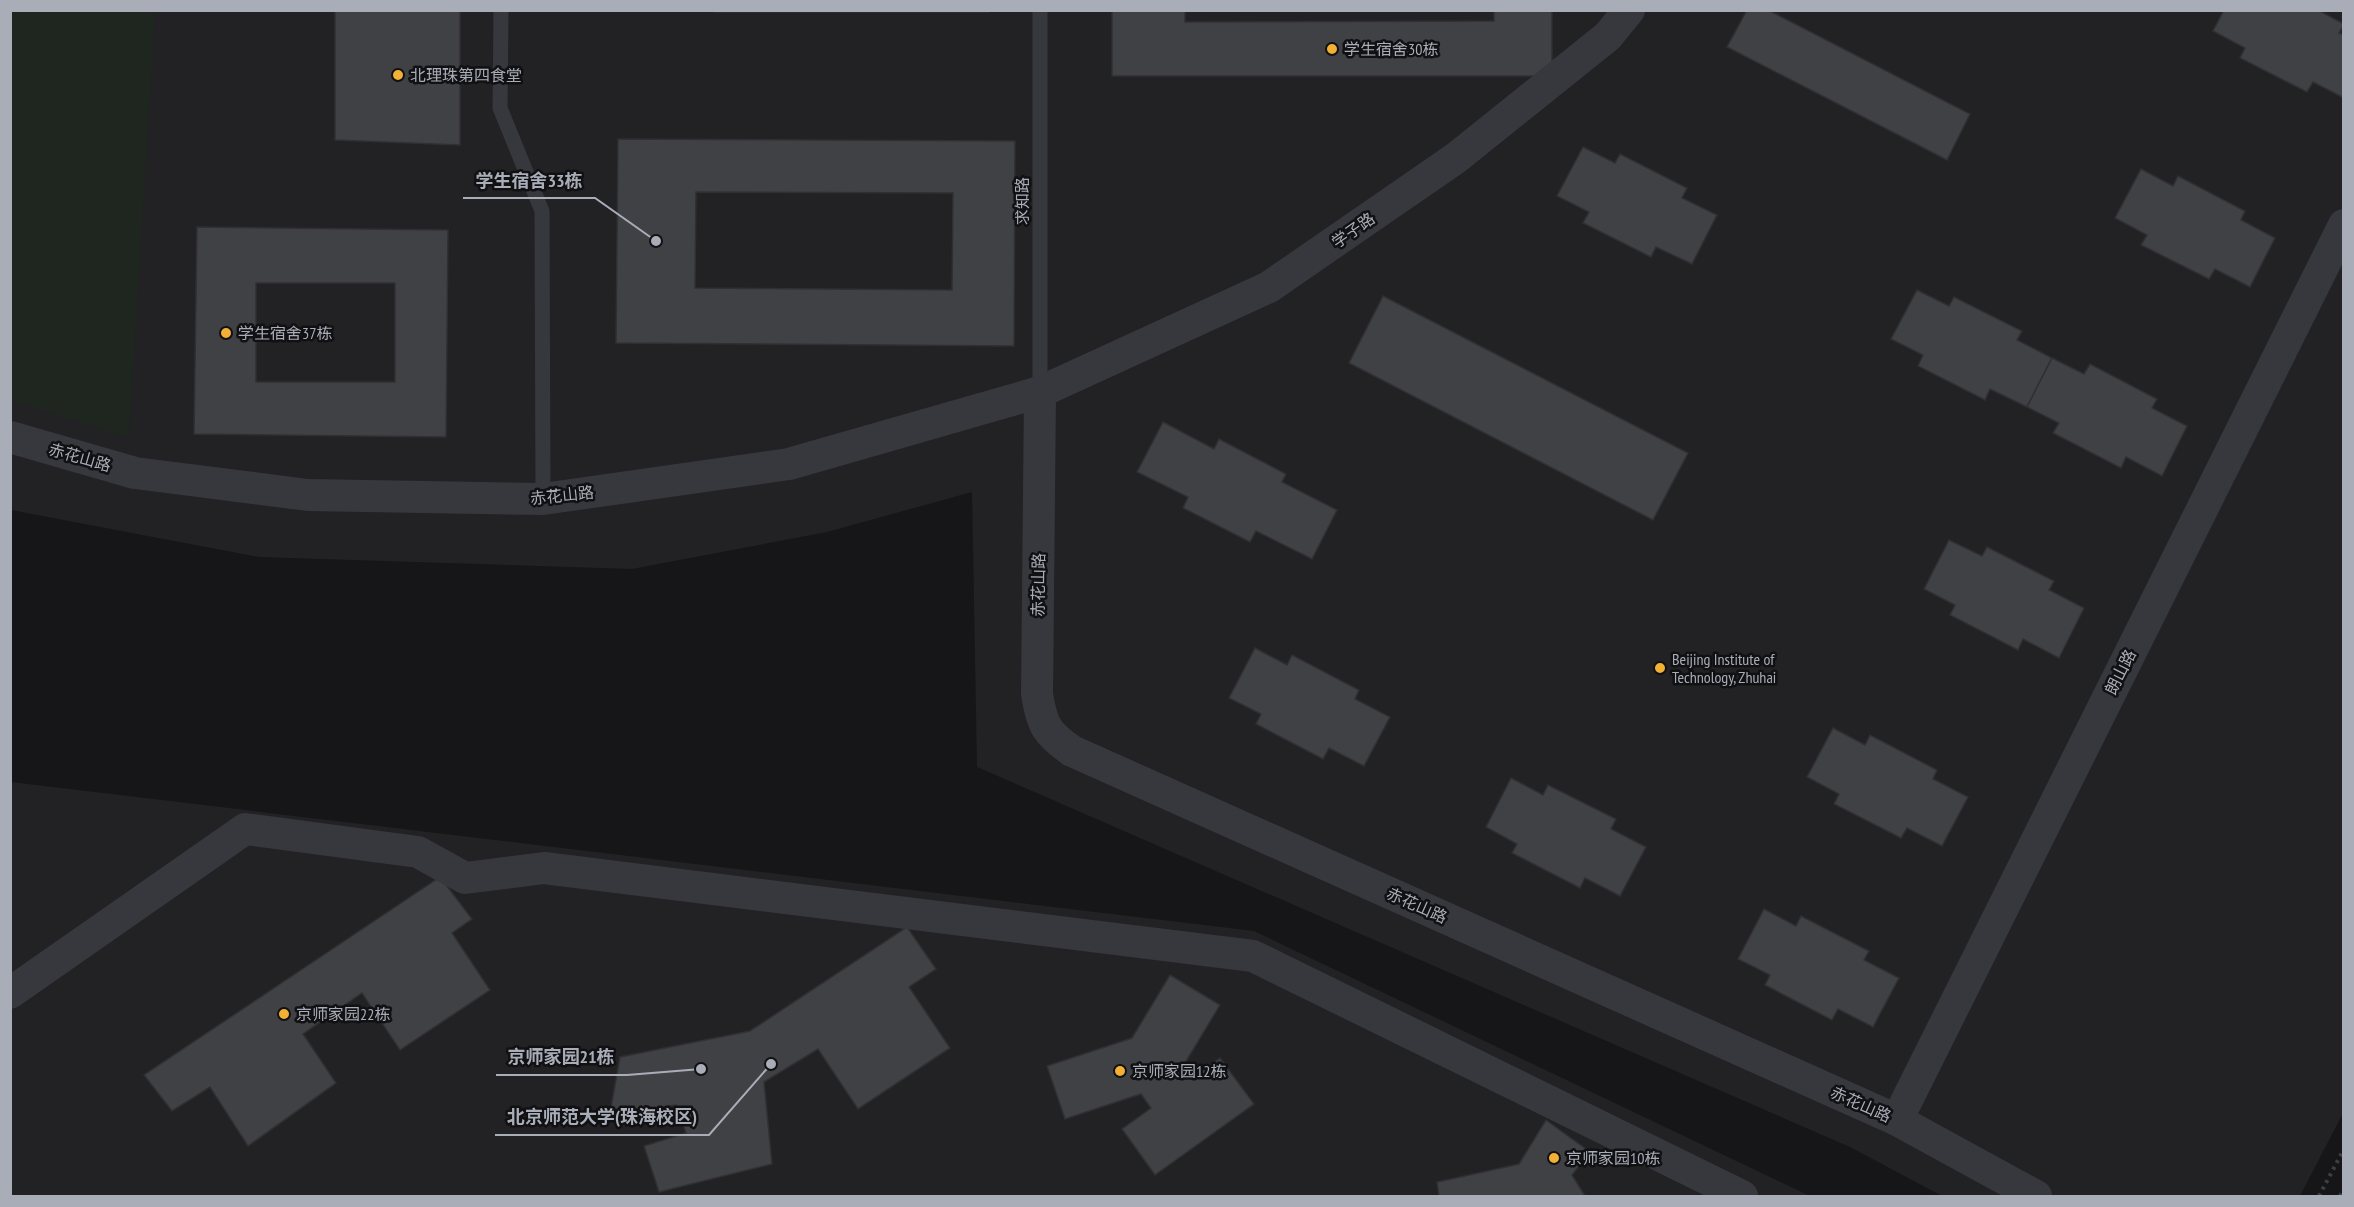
<svg xmlns="http://www.w3.org/2000/svg" width="2354" height="1207" font-family="'PT Sans Narrow','Noto Sans SC',sans-serif">
	<rect width="100%" height="100%" fill="#161618"/>
	<g fill="#222225">
		<path d="M10,11H2343V1113L2300,1196H1942L1850,1147L977,767L972,492L827,532L632,569L259,557L11,510Z"/>
		<path d="M11,782L1254,931L1810,1196H11Z"/>
	</g>
	<path fill="#1e261f" d="M11,10L155,11L129,438L11,400Z"/>
	<g fill="#404145" stroke="#303034" stroke-width="1.5" fill-rule="evenodd">
		<path d="M335,10H460V145L335,140Z"/>
		<rect x="714" y="10" width="275" height="2"/>
		<path d="M1112,10H1185V22L1494,21V10H1552V76H1112Z"/>
		<path d="M1747,10H1768L1970,114L1947,160L1727,47Z"/>
		<path d="M2224,10H2318L2344,24L2339,33L2344,35V98L2313,82L2307,92L2240,58L2245,48L2213,31Z"/>
		<path d="M618,139L1015,141L1014,346L616,343ZM696,192L953,193L952,290L695,288Z"/>
		<path d="M1583,147L1615,163L1620,154L1687,188L1682,198L1717,215L1692,264L1656,247L1651,257L1583,223L1589,212L1557,196Z"/>
		<path d="M2141,169L2173,186L2178,176L2245,211L2241,220L2275,238L2250,287L2215,269L2209,279L2141,245L2147,235L2115,218Z"/>
		<path d="M197,227L448,230L446,437L194,434ZM256,283H395V382H256Z"/>
		<path d="M1917,290L1949,306L1954,297L2022,331L2017,340L2052,358L2027,407L1990,389L1985,400L1918,366L1923,355L1891,339Z"/>
		<path d="M1383,296L1688,453L1653,520L1349,363Z"/>
		<path d="M2052,358L2084,374L2090,364L2157,399L2152,408L2187,426L2162,476L2126,457L2121,468L2053,433L2059,423L2027,407Z"/>
		<path d="M1163,422L1214,449L1219,439L1286,474L1282,482L1337,510L1312,559L1256,531L1250,542L1183,508L1188,497L1137,472Z"/>
		<path d="M1949,540L1982,556L1987,547L2054,581L2049,590L2084,608L2059,658L2023,639L2018,650L1950,615L1955,605L1924,589Z"/>
		<path d="M1255,648L1287,665L1292,655L1359,690L1355,699L1390,717L1364,766L1329,748L1323,759L1256,724L1261,714L1229,698Z"/>
		<path d="M1833,728L1865,745L1870,735L1937,770L1933,779L1968,797L1942,846L1907,828L1901,838L1834,804L1839,794L1807,777Z"/>
		<path d="M1511,778L1543,795L1548,785L1616,819L1611,829L1646,847L1620,896L1585,878L1580,888L1512,853L1517,844L1486,827Z"/>
		<path d="M440,877L472,919L452,933L490,990L400,1050L362,993L303,1034L336,1083L248,1146L210,1087L172,1111L144,1075Z"/>
		<path d="M1764,909L1796,926L1801,916L1869,951L1864,960L1899,978L1873,1027L1838,1009L1832,1020L1765,985L1770,975L1738,959Z"/>
		<path d="M907,927L936,969L909,987L950,1048L858,1109L818,1049L764,1082L772,1164L659,1192L644,1146L686,1133L676,1105L610,1113L620,1057L750,1031Z"/>
		<path d="M1170,975L1220,1005L1185,1063L1195,1076L1220,1058L1254,1104L1155,1175L1122,1129L1151,1108L1141,1094L1065,1119L1047,1066L1132,1038Z"/>
		<path d="M1546,1120L1590,1152L1572,1175L1585,1196H1439L1437,1182L1519,1164Z"/>
	</g>
	<g fill="none" stroke-linecap="round" stroke-linejoin="round">
		<g stroke="#3d3f44" stroke-width="4" stroke-dasharray="3 4.5" stroke-linecap="butt">
			<path d="M2319,1196L2344,1149"/>
			<path d="M2340,1196L2344,1189"/>
		</g>
		<g stroke="#37383d" stroke-width="15">
			<path d="M501,10L500,108L542,211L543,499"/>
			<path d="M1040,392V10"/>
		</g>
		<g stroke="#37383d" stroke-width="32">
			<path d="M1040,392L1037,694C1042,725 1046,733 1072,751L1897,1120L2036,1196"/>
			<path d="M10,437L135,473L308,495L543,499L789,464L1040,392L1269,287L1456,158L1608,36L1629,10"/>
			<path d="M10,993L245,829L418,852L465,878L544,868L1253,956L1742,1196"/>
			<path d="M1897,1120L2344,225"/>
		</g>
	</g>
	<g fill="#f2b134" stroke="#111113" stroke-width="2">
		<circle cx="1332" cy="49" r="6"/>
		<circle cx="398" cy="75" r="6"/>
		<circle cx="226" cy="333" r="6"/>
		<circle cx="1660" cy="668" r="6"/>
		<circle cx="284" cy="1014" r="6"/>
		<circle cx="1120" cy="1071" r="6"/>
		<circle cx="1554" cy="1158" r="6"/>
	</g>
	<g text-anchor="middle" dominant-baseline="central" stroke-width="5" stroke-linejoin="round" paint-order="stroke">
		<g font-size="16" fill="#a8adb8" stroke="#111113" text-anchor="start">
			<text x="1344" y="49">学生宿舍30栋</text>
			<text x="410" y="75">北理珠第四食堂</text>
			<text x="238" y="333">学生宿舍37栋</text>
			<text x="1672" y="659">Beijing Institute of<tspan x="1672" dy="18">Technology, Zhuhai</tspan></text>
			<text x="296" y="1014">京师家园22栋</text>
			<text x="1132" y="1071">京师家园12栋</text>
			<text x="1566" y="1158">京师家园10栋</text>
		</g>
		<g font-size="16" fill="#a8adb8" stroke="#111113">
			<text transform="translate(1022 201) rotate(-90)">求知路</text>
			<text transform="translate(1353 230) rotate(-35)">学子路</text>
			<text transform="translate(80 457) rotate(16)">赤花山路</text>
			<text transform="translate(562 495) rotate(-6)">赤花山路</text>
			<text transform="translate(1038 585) rotate(-89)">赤花山路</text>
			<text transform="translate(2120 672) rotate(-63)">朗山路</text>
			<text transform="translate(1417 905) rotate(24)">赤花山路</text>
			<text transform="translate(1861 1104) rotate(24)">赤花山路</text>
		</g>
	</g>
	<path fill="none" stroke="#a8adb8" stroke-width="2" d="M656 241L595 198H463M701 1069L627 1075H496M771 1064L709 1135H495"/>
	<g fill="#a8adb8" stroke="#111113" stroke-width="2">
		<circle cx="656" cy="241" r="6"/>
		<circle cx="701" cy="1069" r="6"/>
		<circle cx="771" cy="1064" r="6"/>
	</g>
	<g font-size="18" text-anchor="middle" font-weight="bold" fill="#a8adb8" stroke="#111113" stroke-width="5" stroke-linejoin="round" paint-order="stroke">
		<text x="529" y="187">学生宿舍33栋</text>
		<text x="561" y="1063">京师家园21栋</text>
		<text x="602" y="1123">北京师范大学(珠海校区)</text>
	</g>
	<rect width="2354" height="1207" fill="none" stroke="#a8adb8" stroke-width="24"/>
</svg>
